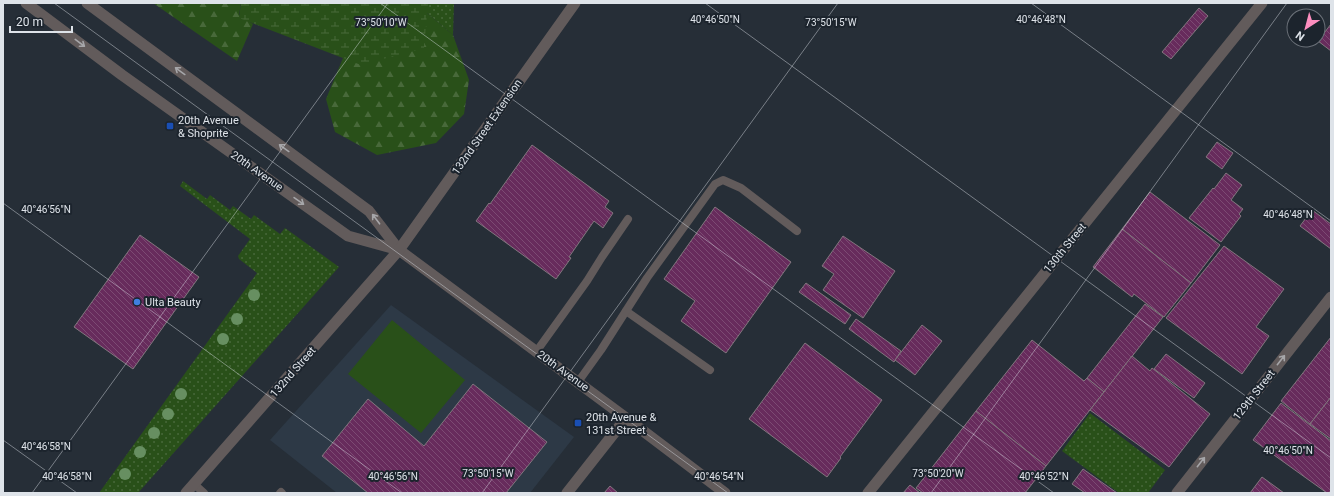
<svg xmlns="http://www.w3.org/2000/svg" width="1334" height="496" font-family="Roboto,sans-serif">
	<defs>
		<pattern id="grass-dots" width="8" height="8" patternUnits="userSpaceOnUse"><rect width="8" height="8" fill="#295019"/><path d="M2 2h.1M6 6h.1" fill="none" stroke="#48693a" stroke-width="1.8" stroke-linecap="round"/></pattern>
		<pattern id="forest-firs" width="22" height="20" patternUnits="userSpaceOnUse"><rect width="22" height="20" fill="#295019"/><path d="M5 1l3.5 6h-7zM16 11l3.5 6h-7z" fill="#48693a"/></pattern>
		<pattern id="wetland-marsh" width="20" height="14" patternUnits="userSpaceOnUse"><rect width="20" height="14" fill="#295019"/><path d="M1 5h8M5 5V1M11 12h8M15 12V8" fill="none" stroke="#48693a"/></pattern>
		<pattern id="building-back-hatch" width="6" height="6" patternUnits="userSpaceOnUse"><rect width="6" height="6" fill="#672b5c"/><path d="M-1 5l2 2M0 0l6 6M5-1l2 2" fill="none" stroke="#7c4a73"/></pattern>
	</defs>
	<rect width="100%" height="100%" fill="#262e37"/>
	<path fill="#2d3946" d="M391,305L574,437L530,493H337L270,440Z"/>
	<g fill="url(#grass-dots)">
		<path d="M400,3H454L453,35L427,13Z"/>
		<path d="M183,181L207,199L210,195L230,210L233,206L251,219L254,215L280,234L285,228L339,267L138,493H99L257,273L239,259L238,256L250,239L180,186Z"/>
		<path d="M1090,413L1165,470L1148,493H1119L1062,451Z"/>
	</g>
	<g fill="url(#forest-firs)">
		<path d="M153,3H241L239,15L253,24L237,61Z"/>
		<path d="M427,13L453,35L469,80L464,114L436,143L377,155L335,132L326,99L343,58L397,17Z"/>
	</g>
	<path fill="url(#wetland-marsh)" d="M241,3H428L424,48L361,65L239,18Z"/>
	<path fill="#295019" d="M392,320L465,380L421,433L348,374Z"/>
	<g fill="url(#building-back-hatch)" stroke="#82767e">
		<path d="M1199,8L1208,16L1171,59L1162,52Z"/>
		<path d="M1331,24V51L1318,41Z"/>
		<path d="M1217,142L1233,153L1222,169L1206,157Z"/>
		<path d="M532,145L609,201L605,207L613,213L603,228L594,221L569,257L571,258L556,279L476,221L489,203L490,204Z"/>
		<path d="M1226,173L1242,185L1231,200L1243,209L1239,214L1241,216L1221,242L1189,218L1213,188L1214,189Z"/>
		<path d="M1150,192L1220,245L1191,283L1122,229Z"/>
		<path d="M715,207L791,262L726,353L681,321L695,301L664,279Z"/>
		<path d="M1312,210L1331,224V249L1300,226Z"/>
		<path d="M1122,229L1191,283L1164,317L1134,294L1132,297L1093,267Z"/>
		<path d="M140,235L199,277L133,369L74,327Z"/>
		<path d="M843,236L895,271L863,318L823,290L834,274L822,266Z"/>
		<path d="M1224,246L1284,289L1256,327L1269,336L1242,374L1166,318Z"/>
		<path d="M806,283L851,315L845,324L799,292Z"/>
		<path d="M1145,304L1163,317L1104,392L1087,378Z"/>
		<path d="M856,319L901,351L894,362L849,329Z"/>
		<path d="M922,325L942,341L915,375L895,360Z"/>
		<path d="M1331,337V397L1310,424L1281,401Z"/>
		<path d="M1032,340L1084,381L1087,378L1104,392L1046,466L976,411Z"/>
		<path d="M805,343L882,400L840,457L841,458L827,477L749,419Z"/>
		<path d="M1166,354L1205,383L1194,398L1154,369Z"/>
		<path d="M1132,356L1150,371L1152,368L1210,414L1169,467L1090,410Z"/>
		<path d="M473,384L547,442L506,493H368L322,456L368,399L424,446Z"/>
		<path d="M1331,397V439L1310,424Z"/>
		<path d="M1281,403L1331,441V490L1329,493H1327L1253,440Z"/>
		<path d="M976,411L1046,466L1025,493H923L916,488Z"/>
		<path d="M1083,469L1117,493H1085L1072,484Z"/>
		<path d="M1262,477L1284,493H1250Z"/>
		<path d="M910,485L920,493H903Z"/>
		<path d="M610,486L618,493H604Z"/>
	</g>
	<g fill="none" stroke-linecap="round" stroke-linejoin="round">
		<g stroke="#625b5b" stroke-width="8">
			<path d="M626,311L710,370"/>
			<path d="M536,352L587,281L602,257L628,219"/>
			<path d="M578,382L601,350L647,278L715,184L723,180L741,188L797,231"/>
			<path d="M194,484L204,493"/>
			<path d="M280,493L281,492L282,493"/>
		</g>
		<g stroke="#625b5b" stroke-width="11">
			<path d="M567,493L626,418"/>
			<path d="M868,493L1262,3"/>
			<path d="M1177,493L1331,297"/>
		</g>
		<g stroke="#625b5b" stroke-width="11">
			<path d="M26,3L122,75L348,236L399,250"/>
			<path d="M87,3L369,211L399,250L626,418L725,493"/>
			<path d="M186,493L399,250L575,3"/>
		</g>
	</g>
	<g fill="#678f61">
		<circle cx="254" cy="295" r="6"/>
		<circle cx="237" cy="319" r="6"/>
		<circle cx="223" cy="339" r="6"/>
		<circle cx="181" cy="394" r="6"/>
		<circle cx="168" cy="414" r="6"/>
		<circle cx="154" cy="433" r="6"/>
		<circle cx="140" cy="452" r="6"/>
		<circle cx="125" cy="474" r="6"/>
	</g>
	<defs><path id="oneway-shaft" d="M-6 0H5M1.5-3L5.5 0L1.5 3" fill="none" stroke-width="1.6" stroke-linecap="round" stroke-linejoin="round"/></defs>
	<g stroke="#a6a6a9">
		<use href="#oneway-shaft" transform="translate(80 43) rotate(37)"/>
		<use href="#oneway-shaft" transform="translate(180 71) rotate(-144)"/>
		<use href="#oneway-shaft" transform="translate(284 148) rotate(-144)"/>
		<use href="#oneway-shaft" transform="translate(299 201) rotate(35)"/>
		<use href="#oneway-shaft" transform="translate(376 219) rotate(-127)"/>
		<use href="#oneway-shaft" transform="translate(1281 360) rotate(-52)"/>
		<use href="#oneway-shaft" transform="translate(1201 462) rotate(-52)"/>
	</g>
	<path fill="none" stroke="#dee3e9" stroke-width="1" stroke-opacity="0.45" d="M54,3L728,493M380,3L1054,493M705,3L1331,458M1031,3L1331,221M3,203L402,493M3,440L77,493M32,493L388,3M482,493L838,3M931,493L1287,3"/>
	<g fill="#1a4fb4" stroke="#1c242d" stroke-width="1.5">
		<rect x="166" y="122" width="8" height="8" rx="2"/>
		<rect x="574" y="419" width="8" height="8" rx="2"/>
	</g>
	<circle fill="#3f7fe0" stroke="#1c242d" stroke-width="1.5" cx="137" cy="302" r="4"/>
	<g text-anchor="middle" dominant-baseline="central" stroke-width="4" stroke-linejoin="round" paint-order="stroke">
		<g font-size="11" fill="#dee3e9" stroke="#1c242d" text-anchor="start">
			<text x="178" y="120">20th Avenue<tspan x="178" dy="13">&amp; Shoprite</tspan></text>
			<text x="145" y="302">Ulta Beauty</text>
			<text x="586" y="417">20th Avenue &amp;<tspan x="586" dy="13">131st Street</tspan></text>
		</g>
		<g font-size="11" fill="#dee3e9" stroke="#1c242d">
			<text transform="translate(487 127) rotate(-55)">132nd Street Extension</text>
			<text transform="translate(257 171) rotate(35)">20th Avenue</text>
			<text transform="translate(1065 248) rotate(-51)">130th Street</text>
			<text transform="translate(563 371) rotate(36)">20th Avenue</text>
			<text transform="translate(293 372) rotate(-49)">132nd Street</text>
			<text transform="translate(1254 395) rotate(-52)">129th Street</text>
		</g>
	</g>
	<g font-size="10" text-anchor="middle" fill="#dee3e9" stroke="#1c242d" stroke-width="4" stroke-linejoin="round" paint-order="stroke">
		<text x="715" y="23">40°46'50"N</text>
		<text x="1041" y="23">40°46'48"N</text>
		<text x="381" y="26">73°50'10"W</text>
		<text x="831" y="26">73°50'15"W</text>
		<text x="46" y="213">40°46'56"N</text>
		<text x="1288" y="218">40°46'48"N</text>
		<text x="46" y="450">40°46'58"N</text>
		<text x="1288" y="454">40°46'50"N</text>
		<text x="488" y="477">73°50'15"W</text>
		<text x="938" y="477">73°50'20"W</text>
		<text x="67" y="480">40°46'58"N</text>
		<text x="393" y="480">40°46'56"N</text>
		<text x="719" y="480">40°46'54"N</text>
		<text x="1044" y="480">40°46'52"N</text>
	</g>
	<rect width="1334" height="496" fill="none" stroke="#dee3e9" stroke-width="8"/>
	<g transform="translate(1306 28) rotate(216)"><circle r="19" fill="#1c242d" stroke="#6a7078"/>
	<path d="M0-3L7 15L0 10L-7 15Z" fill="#fd8ebf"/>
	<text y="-6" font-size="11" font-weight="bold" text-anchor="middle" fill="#dee3e9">N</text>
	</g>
	<path d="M10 26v6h62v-6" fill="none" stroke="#dee3e9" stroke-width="2"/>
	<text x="16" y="26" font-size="12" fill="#dee3e9" stroke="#1c242d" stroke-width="3" paint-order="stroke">20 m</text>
</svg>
